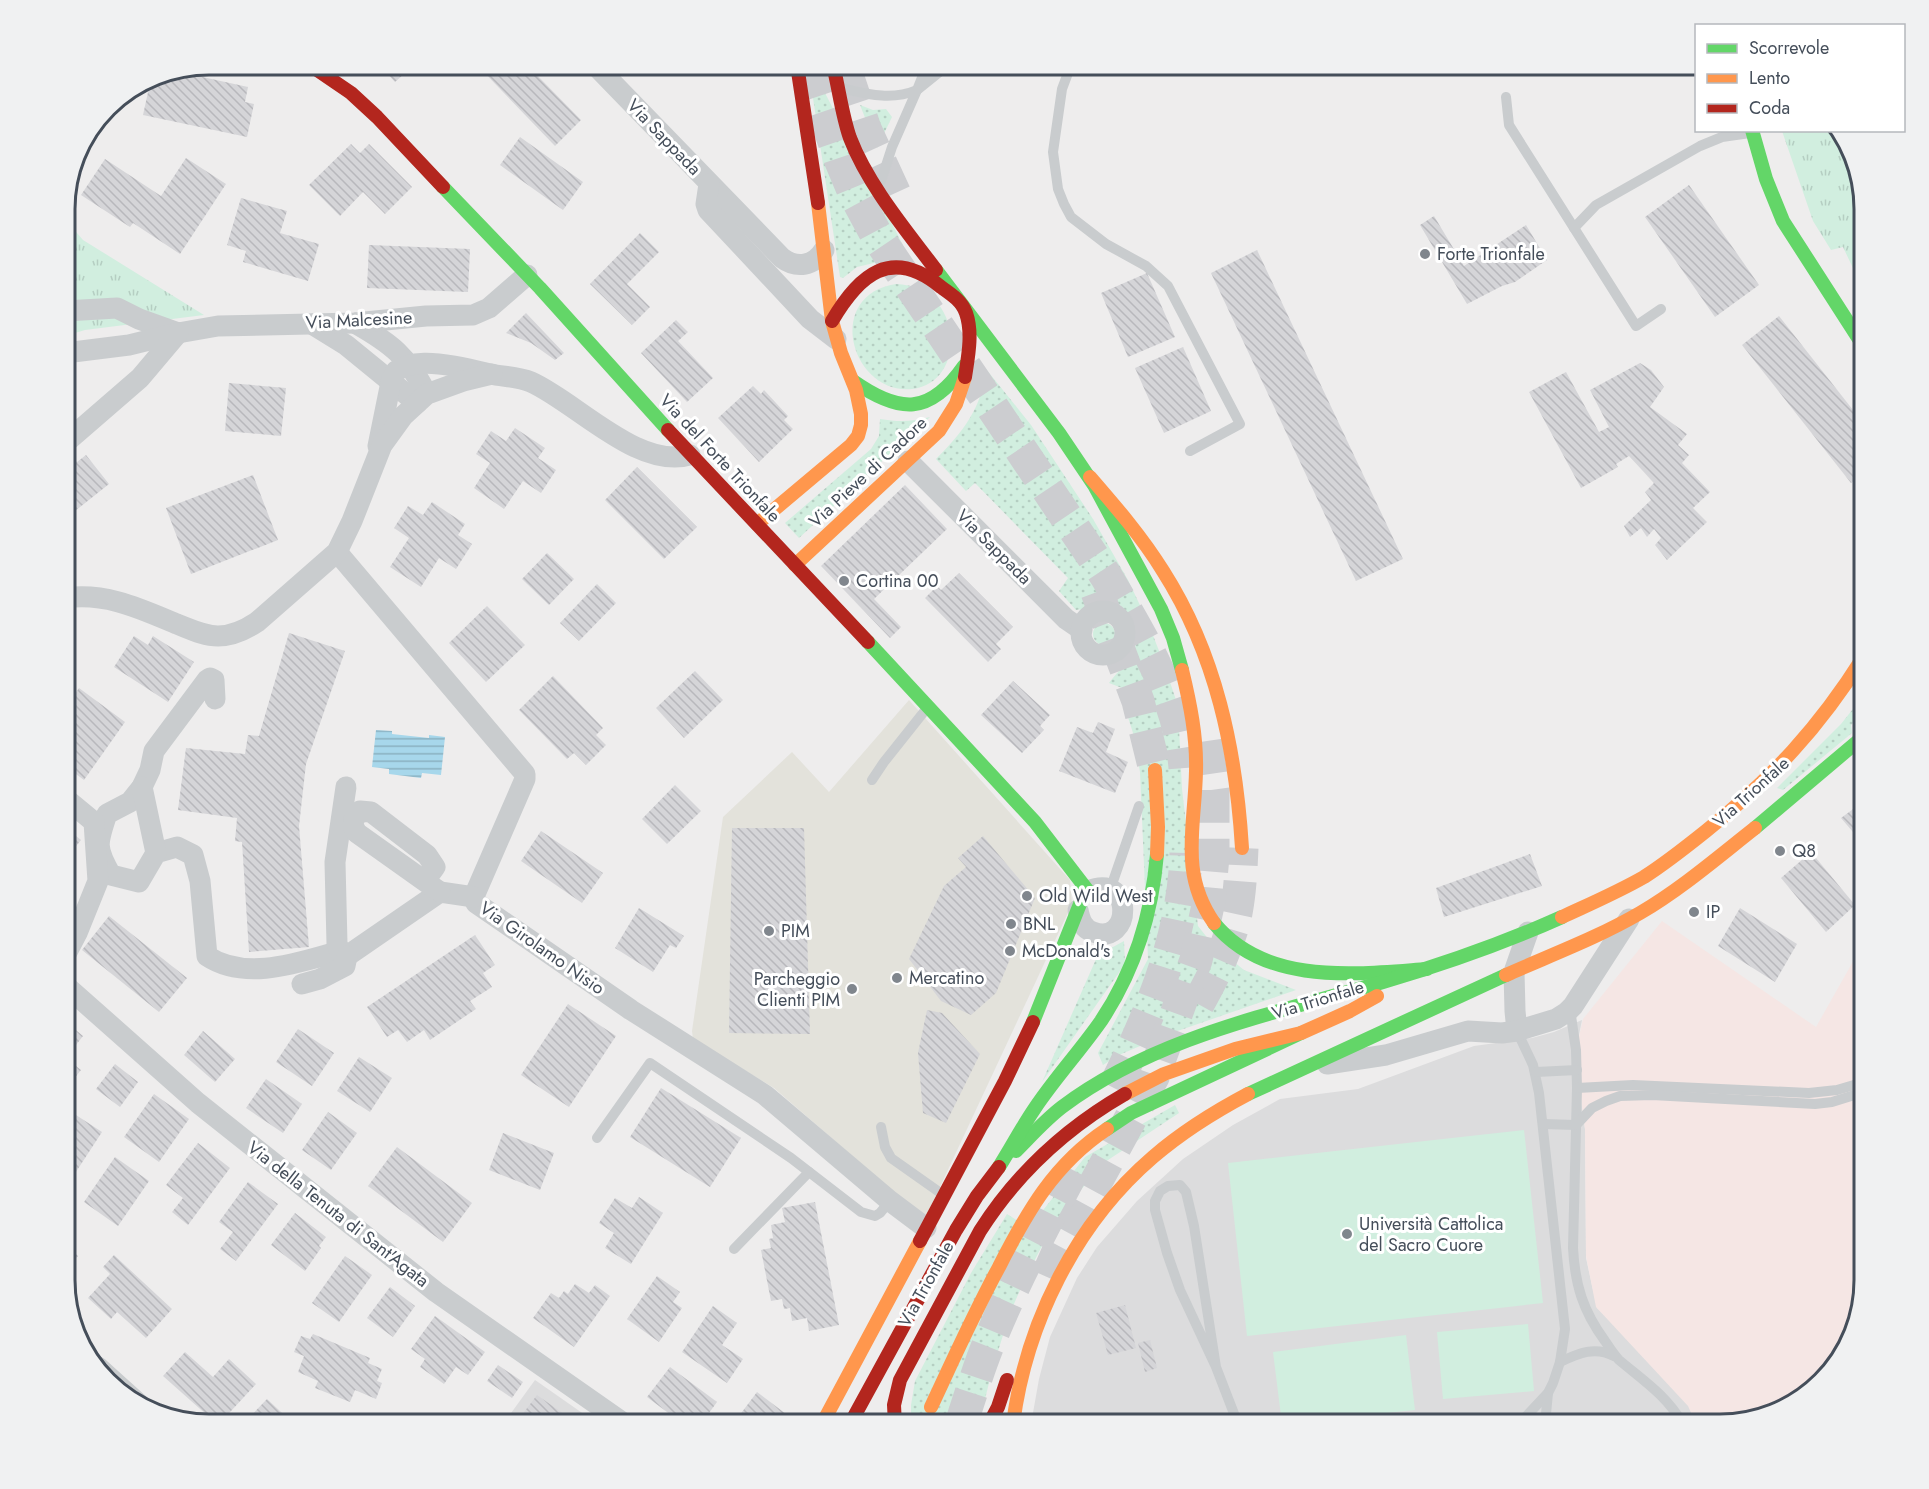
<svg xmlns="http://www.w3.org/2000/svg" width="1929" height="1489" font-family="Jost,sans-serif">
	<defs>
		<pattern id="grass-dots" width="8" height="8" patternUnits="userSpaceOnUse" patternTransform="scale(1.5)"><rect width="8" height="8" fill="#d1eedf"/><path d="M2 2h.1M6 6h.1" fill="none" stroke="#b5cec2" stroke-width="1.8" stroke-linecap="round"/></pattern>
		<pattern id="park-tufts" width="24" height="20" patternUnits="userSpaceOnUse" patternTransform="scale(1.5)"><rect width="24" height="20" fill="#d1eedf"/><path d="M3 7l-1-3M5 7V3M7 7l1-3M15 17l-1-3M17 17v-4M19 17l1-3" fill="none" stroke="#b5cec2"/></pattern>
		<pattern id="water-rules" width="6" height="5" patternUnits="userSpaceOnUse" patternTransform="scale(1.5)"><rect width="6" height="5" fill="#a7d7eb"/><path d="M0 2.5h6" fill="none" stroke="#8ab1c1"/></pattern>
		<pattern id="building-back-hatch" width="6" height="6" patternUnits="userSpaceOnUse" patternTransform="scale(1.5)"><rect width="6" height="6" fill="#d5d5d8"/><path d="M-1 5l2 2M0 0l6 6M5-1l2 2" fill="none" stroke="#b8b8bc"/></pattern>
	</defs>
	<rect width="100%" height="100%" fill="#eeeded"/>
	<path fill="#e3e2db" d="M909,700L1070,880L1072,904L925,1219L774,1088L693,1039L692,1031L723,817L792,752L829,792Z"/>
	<g fill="#dcdcdd">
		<path d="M1582,1020L1576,1050L1577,1070L1585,1129L1586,1258L1597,1308L1694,1402L1702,1424H1031L1039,1379L1050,1337L1077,1278L1097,1247L1137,1201L1183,1159L1233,1125L1280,1099L1358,1089L1474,1046L1532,1038L1554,1032Z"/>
		<path d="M535,1380L598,1424H503Z"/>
	</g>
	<path fill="#f5e6e4" d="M1662,921L1816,1027L1864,942V1280L1857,1327L1834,1368L1784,1410L1720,1424H1696L1688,1406L1596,1307L1586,1256L1585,1129L1577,1070L1576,1050L1583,1019Z"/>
	<g fill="url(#grass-dots)">
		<path d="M808,65H818L824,91L908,255L857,267L843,278L840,277Z"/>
		<path d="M860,105L873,110L886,109L892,117L877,148Z"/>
		<path d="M896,284C964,286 968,383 912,389C851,395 823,295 896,284Z"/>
		<path d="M986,369L1031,425L1093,519L1128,580L1147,620L1163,661L1178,706L1182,789L1198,926L1213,945L1244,970L1296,990L1166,1035L1119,1055L1103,1065L1098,1053L1148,959L1140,772L1133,733L1121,695L1122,688L1109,683C1129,658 1147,647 1129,615C1125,607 1115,601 1106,601C1099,601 1095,606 1090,608C1086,610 1080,609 1076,610L1059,591L1068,578L975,483L966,491L936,459C963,432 982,408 986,369Z"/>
		<path d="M930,417L799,538L785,523L871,449L879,436L880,419C898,422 912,422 930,417Z"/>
		<circle cx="1104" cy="634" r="11"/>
		<path d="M1864,695V713L1851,725L1852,733L1783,790L1777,788L1841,724Z"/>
		<path d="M1124,941L1125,964L1042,1082L1100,950L1113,947Z"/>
		<path d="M1175,1105L1179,1113L1102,1164L1068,1206L1042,1246L1024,1281L1010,1313L993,1367L984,1403L972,1424H913L911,1416V1405L915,1381L971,1273L1007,1214L1029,1228L1085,1157Z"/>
	</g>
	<g fill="url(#park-tufts)">
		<path d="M1782,131H1838L1850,145L1864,209V280L1860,283L1843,247L1831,250L1813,221Z"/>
		<path d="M65,219L83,240L204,315L85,330L65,336Z"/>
	</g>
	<g fill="#d1eedf">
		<path d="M1524,1130L1543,1303L1247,1336L1228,1163Z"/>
		<path d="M1528,1324L1534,1391L1443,1399L1437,1332Z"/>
		<path d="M1406,1335L1415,1410L1282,1424L1273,1352Z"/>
	</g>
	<path fill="url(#water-rules)" d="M376,730L392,731V734L429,738V735L445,737L441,775L422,773L421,778L389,774V769L372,767Z"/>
	<g fill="url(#building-back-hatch)">
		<path d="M382,65H414L395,82L380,66Z"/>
		<path d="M477,65H527L581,120L555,146Z"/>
		<path d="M175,71L248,87L245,102L254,104L247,137L143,115L150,83L159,85L162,74Z"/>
		<path d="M113,101V113L104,112Z"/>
		<path d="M520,137L583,182L563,210L500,165Z"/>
		<path d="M351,144L360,153L369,144L412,187L385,214L363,192L340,216L309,185Z"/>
		<path d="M186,158L226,184L180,254L133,223L130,227L81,195L105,159L161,196Z"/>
		<path d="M1689,185L1759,285L1715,317L1645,217Z"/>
		<path d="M241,198L287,211L280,233L319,244L308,281L243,262L246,251L227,245Z"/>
		<path d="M1434,216L1464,266L1526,225L1547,260L1515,282L1502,286L1467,304L1420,225Z"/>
		<path d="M640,233L659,252L627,284L650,307L632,325L590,284Z"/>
		<path d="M369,245L470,249L468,292L367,288Z"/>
		<path d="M1257,250L1403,559L1356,581L1211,273Z"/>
		<path d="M1147,273L1175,337L1128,357L1101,293Z"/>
		<path d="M526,313L564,353L555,360L531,343L506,333Z"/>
		<path d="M1779,316L1864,424V473L1851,483L1742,345Z"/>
		<path d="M676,320L688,332L678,341L713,378L687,402L641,353Z"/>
		<path d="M1183,347L1211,411L1164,433L1135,368Z"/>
		<path d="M1640,363L1651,370L1664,387L1650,407L1687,434L1678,445L1689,455L1682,463L1710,492L1693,508L1707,522L1667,560L1655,545L1661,538L1654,529L1647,537L1641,528L1630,537L1624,526L1651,500L1645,492L1654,483L1629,456L1616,464L1618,467L1581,488L1529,392L1566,372L1599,432L1609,427L1590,390Z"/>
		<path d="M229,383L286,388L281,436L225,431Z"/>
		<path d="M753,386L761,394L764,390L788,416L784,420L793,429L759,462L718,418Z"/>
		<path d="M515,428L545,448L538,458L556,470L541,493L523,481L504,509L474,488L490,463L476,454L491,431L506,441Z"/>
		<path d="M70,453L77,462L86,455L109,484L65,519V457Z"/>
		<path d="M637,467L697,527L664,559L605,500Z"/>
		<path d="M253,475L278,540L191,574L166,508Z"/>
		<path d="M905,485L947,529L874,599L901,627L890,638L821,566Z"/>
		<path d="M432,502L465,524L458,535L472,544L456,569L439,558L421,587L390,567L409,538L394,528L408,506L423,515Z"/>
		<path d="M547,553L574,579L549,605L522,579Z"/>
		<path d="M959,573L1013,627L996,644L1001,649L988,662L925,598L937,586L941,590Z"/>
		<path d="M597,584L616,603L579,641L560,623Z"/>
		<path d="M487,606L525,645L486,682L449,643Z"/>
		<path d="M289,633L345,651L306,764L299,826L309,947L249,952L242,842L235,841L237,818L178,810L186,748L245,754L248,735L259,736Z"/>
		<path d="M134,636L148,645L153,636L194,662L168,702L114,667Z"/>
		<path d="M695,671L723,700L684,738L656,708Z"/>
		<path d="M553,676L603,728L596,735L606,745L586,765L574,753L567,759L519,710Z"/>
		<path d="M1013,681L1050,715L1040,726L1044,730L1022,753L981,715Z"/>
		<path d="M79,688L125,722L84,780L65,766V708Z"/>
		<path d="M1098,722L1115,729L1106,752L1128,762L1115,793L1059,771L1077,727L1093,733Z"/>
		<path d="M675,785L701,811L667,844L642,819Z"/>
		<path d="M1864,801V845L1841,818Z"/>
		<path d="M65,827L81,840L65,860Z"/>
		<path d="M732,828H804L810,1034L729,1033Z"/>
		<path d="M541,831L603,873L582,903L521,861Z"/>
		<path d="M983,836L1035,898L996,993L971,1015L941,1001L909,959L944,886L966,867L958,858Z"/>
		<path d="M1811,852L1855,905L1826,932L1781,878Z"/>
		<path d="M1530,854L1542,886L1444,917L1436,888Z"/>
		<path d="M639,908L684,936L676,948L670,945L653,972L615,948Z"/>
		<path d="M1740,908L1797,944L1775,982L1718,946Z"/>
		<path d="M109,916L187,978L159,1012L82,950Z"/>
		<path d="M475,935L495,965L483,973L492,987L470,1001L476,1009L430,1040L424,1030L407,1042L398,1030L387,1037L367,1007Z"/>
		<path d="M568,1004L616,1036L569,1107L521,1075Z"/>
		<path d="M927,1010L942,1013L980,1054L946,1123L923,1113L918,1053Z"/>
		<path d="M65,1021L83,1036L66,1058L81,1070L65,1090Z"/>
		<path d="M298,1029L334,1053L312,1086L276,1062Z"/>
		<path d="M203,1031L235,1059L215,1082L184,1055Z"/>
		<path d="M359,1057L392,1078L370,1112L337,1091Z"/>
		<path d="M115,1064L138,1082L120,1107L96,1089Z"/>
		<path d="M266,1079L302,1104L283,1133L246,1108Z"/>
		<path d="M661,1088L741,1138L710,1187L630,1137Z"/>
		<path d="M154,1094L189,1119L159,1162L124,1137Z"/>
		<path d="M328,1112L357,1133L331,1170L302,1150Z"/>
		<path d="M76,1115L102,1132L72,1178L65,1173V1132Z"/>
		<path d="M503,1133L554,1153L540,1190L489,1170Z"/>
		<path d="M198,1143L230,1168L188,1225L172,1212L183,1198L166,1185Z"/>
		<path d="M397,1147L472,1203L443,1242L368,1186Z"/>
		<path d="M115,1157L149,1181L118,1226L84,1202Z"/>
		<path d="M248,1182L278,1204L236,1261L220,1249L233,1232L219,1222Z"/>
		<path d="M639,1197L663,1213L631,1264L605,1248L614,1233L599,1223L615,1198L632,1208Z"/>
		<path d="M815,1202L839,1325L809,1331L807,1318L792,1321L790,1308L784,1309L782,1299L771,1301L761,1250L771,1248L769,1239L773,1238L771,1225L785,1222L782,1208Z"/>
		<path d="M295,1213L326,1237L319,1246L321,1248L305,1271L271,1245Z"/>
		<path d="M65,1244L78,1256L65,1271Z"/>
		<path d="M114,1255L172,1309L146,1338L117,1312L111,1319L88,1298L110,1274L103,1267Z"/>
		<path d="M345,1256L372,1275L339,1322L312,1303Z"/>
		<path d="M657,1276L680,1292L673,1302L682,1308L659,1342L627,1319Z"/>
		<path d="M575,1284L589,1293L595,1285L610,1296L574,1347L533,1318L551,1293L559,1298L564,1291L568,1294Z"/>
		<path d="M390,1287L415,1306L393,1337L367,1318Z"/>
		<path d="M1125,1305L1136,1348L1108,1355L1096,1313Z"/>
		<path d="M713,1306L737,1323L722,1345L743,1359L727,1383L682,1352Z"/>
		<path d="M435,1316L485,1352L468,1375L456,1367L444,1384L420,1367L425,1359L411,1349Z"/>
		<path d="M313,1334L370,1358L368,1363L382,1369L377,1381L382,1383L376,1399L355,1390L350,1402L315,1388L318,1381L298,1372L304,1356L294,1352L301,1336L310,1339Z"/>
		<path d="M1150,1340L1157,1368L1145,1372L1138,1343Z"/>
		<path d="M185,1352L213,1377L229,1359L256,1384L219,1424H217L163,1376Z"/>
		<path d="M498,1365L523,1382L512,1398L487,1381Z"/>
		<path d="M670,1367L717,1402L701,1424H683L647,1397Z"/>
		<path d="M757,1392L790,1417L784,1424H733Z"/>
		<path d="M537,1395L578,1424H515Z"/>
		<path d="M267,1399L294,1424H243Z"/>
	</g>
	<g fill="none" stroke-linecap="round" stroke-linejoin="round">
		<g stroke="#cccdd0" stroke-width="33" stroke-dasharray="33 16" stroke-linecap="butt">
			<path d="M808,65L840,159L855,195L877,236L1106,576C1141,636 1180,698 1185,768"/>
			<path d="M846,72L865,129L900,205"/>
			<path d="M1097,592L1138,701L1155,770"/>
			<path d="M1198,1004C1214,975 1229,946 1236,913C1240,892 1241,870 1242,848"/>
			<path d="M1114,1088C1150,1016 1184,935 1186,853"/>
			<path d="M1047,1277L1058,1252L1153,1077L1196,960L1209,901L1213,856V790L1204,726"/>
			<path d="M961,1424C971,1394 980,1363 993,1333C1018,1273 1049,1216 1079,1159"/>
		</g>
		<g stroke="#c9ccce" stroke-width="10">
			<path d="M927,65L917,90L948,65"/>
			<path d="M1071,65L1062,89L1053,152L1058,189L1064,204L1071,217L1106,244L1146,266L1168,286L1240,424L1190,451"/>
			<path d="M841,88C867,94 891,101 917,90L892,147L881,181"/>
			<path d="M1506,97L1509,125L1636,326L1661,309"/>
			<path d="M1574,228L1596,205L1700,146L1722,137L1750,133"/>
			<path d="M872,780L884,762L927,708"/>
			<path d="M1110,890L1139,806"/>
			<path d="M1570,1009L1576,1050L1577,1088L1573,1248C1575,1285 1583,1311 1605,1341C1609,1347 1614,1355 1619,1360C1644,1381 1666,1395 1683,1424"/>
			<path d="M1517,1031L1533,1065L1539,1093L1565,1329L1560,1362L1553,1383L1548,1393L1519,1424"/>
			<path d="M1536,1072L1577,1070"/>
			<path d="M1577,1088L1633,1085L1809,1093L1837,1090L1864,1082"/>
			<path d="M1543,1124L1576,1125L1592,1108L1606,1101L1620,1096L1652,1095L1815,1104L1832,1102L1864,1092"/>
			<path d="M881,1127L885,1147L891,1158L942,1194"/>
			<path d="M597,1138L650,1063L791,1158L861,1212L875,1216L880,1213L890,1201"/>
			<path d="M734,1249L809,1172"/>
			<path d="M1560,1362C1579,1353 1595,1346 1614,1356"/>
			<path d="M1216,1367L1194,1226L1186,1192L1180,1185L1168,1186L1160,1191L1155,1201V1210L1167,1253L1180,1290L1216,1367L1238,1424"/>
			<path d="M1545,1424L1548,1393"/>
		</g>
		<g stroke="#c9ccce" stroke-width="21">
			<path d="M595,65L782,258C797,269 814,266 824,250"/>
			<path d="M709,184L706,204L708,210L810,319L836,339"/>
			<path d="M65,311L117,308L139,319L178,333"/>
			<path d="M355,323C392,344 407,356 427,394"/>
			<path d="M312,324L346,345L417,403"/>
			<path d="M65,353L129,345L178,333L218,326L355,323L426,316L473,315L489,308L527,275"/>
			<path d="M65,443L140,378L178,333"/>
			<path d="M378,446L391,382L396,371C412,360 436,363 454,366C466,368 478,371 490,374C504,377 517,376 531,382C576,402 638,470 690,455"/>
			<path d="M908,461L1066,619L1082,630"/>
			<path d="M337,552L525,774V779L475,894L474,899L476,903L631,1010L765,1095L890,1201L926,1228"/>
			<path d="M65,598C106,592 141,609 177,624C190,629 204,636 218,636C233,636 245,630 257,622L337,552L352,521L382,445L403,416L427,394L463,381L492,374"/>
			<circle cx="1103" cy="633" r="22"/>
			<path d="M215,699L214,680L210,678L207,680L154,751L150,770L142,787L130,802L107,814C97,843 95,848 111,875L139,882L156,853L177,847L193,855L200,881L207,956C246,982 300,962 340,951"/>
			<path d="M142,787L156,853"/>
			<path d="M346,787L335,862L337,944L340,951L347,956L440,892L474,897"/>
			<path d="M425,881L435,867L427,855L371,812L360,811L354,819L353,826L357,833L440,892"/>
			<path d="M1078,910C1080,920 1083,929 1093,932C1132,947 1135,872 1088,891"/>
			<path d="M65,956L77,933L98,881L94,822L65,798"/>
			<path d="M302,984L320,979L345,966L347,956"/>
			<path d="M65,985L198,1103L436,1292L625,1424"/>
			<path d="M1517,1031L1515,1011L1514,972L1528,932"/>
			<path d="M1327,1064L1386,1055L1468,1031L1502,1033L1517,1031L1556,1019L1567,1012L1573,1006L1629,919"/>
			<path d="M98,1367L139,1404"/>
		</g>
		<g stroke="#63d668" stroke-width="14">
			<path d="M1752,130L1766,179L1783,221L1864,347"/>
			<path d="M443,187L540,288L668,430"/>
			<path d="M936,270L1059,433L1094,485L1161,609L1173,638L1182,670"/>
			<path d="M853,381C900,414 930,415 964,366"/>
			<path d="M868,642L1035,822L1088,891L1082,899L1033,1022"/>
			<path d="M1755,828L1864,736"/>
			<path d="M1214,923C1265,986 1356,974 1427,969"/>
			<path d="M1248,1094L1506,975"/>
			<path d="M1107,1129L1131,1113L1301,1033"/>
			<path d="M1016,1151C1031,1136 1045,1120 1062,1107C1155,1037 1273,1014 1383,982C1444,964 1504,943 1562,917"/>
			<path d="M999,1167C1011,1148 1022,1127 1035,1108C1055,1078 1080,1051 1101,1021C1135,970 1152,914 1157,854"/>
		</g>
		<g stroke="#ff974d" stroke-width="14">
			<path d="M1090,477C1116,507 1142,537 1163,571C1216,654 1236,750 1242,848"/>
			<path d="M757,524L851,445L858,436L861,425V414L856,390L841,353L832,321L818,203"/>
			<path d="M795,565L939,431L956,404L965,377"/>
			<path d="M1182,670C1190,703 1197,737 1196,771C1195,827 1179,873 1214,923"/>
			<path d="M1155,770L1158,827L1157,854"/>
			<path d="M1562,917C1590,904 1618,892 1644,877C1666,863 1686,847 1706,831C1772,778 1819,728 1864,656"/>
			<path d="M1506,975C1551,955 1597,938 1640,913C1681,889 1718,857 1755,828"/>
			<path d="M1125,1094L1164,1074L1235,1049L1301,1033L1350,1011L1377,996"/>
			<path d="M931,1407C953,1360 974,1313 999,1267C1027,1212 1054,1164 1107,1129"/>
			<path d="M822,1424L920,1241"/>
			<path d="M1013,1424C1026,1324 1075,1224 1153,1157C1182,1132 1214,1112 1248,1094"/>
		</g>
		<g stroke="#b3261e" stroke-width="14">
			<path d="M310,65L351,93L377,117L443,187"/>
			<path d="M797,65L818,203"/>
			<path d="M833,65C839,89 842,115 850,138C868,185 906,230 936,270"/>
			<path d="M832,321C859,275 891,246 941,287C951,294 962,301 966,313C973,333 968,357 965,377"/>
			<path d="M668,430L868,642"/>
			<path d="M920,1241L1005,1081L1033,1022"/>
			<path d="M850,1424L956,1230L977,1196L999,1167"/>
			<path d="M895,1424L894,1405L900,1380L980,1231C1017,1173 1066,1128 1125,1094"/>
			<path d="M989,1424L998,1407L1007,1380"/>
		</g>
	</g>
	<g fill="#80868d" stroke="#fff" stroke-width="2">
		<circle cx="1425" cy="254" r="6"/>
		<circle cx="844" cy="581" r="6"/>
		<circle cx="1780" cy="851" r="6"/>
		<circle cx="1027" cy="896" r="6"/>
		<circle cx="1694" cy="912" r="6"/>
		<circle cx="1011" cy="924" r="6"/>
		<circle cx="769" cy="931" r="6"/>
		<circle cx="1010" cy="951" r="6"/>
		<circle cx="897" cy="978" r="6"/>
		<circle cx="852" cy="989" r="6"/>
		<circle cx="1347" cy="1234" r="6"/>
	</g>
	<g text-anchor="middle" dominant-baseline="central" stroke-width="6" stroke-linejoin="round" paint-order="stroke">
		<g font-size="18" fill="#454e5a" stroke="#fff">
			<text transform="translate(664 137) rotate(46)">Via Sappada</text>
			<text transform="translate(359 320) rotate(-3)">Via Malcesine</text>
			<text transform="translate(720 458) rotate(47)">Via del Forte Trionfale</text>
			<text transform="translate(868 472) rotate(-43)">Via Pieve di Cadore</text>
			<text transform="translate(994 547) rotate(45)">Via Sappada</text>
			<text transform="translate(1751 792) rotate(-42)">Via Trionfale</text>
			<text transform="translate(542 948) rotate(35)">Via Girolamo Nisio</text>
			<text transform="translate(1318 1000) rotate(-17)">Via Trionfale</text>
			<text transform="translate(338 1214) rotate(38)">Via della Tenuta di Sant'Agata</text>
			<text transform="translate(926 1284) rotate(-61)">Via Trionfale</text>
		</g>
		<g font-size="18" fill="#454e5a" stroke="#fff" text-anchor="start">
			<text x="1437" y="254">Forte Trionfale</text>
			<text x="856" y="581">Cortina 00</text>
			<text x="1792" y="851">Q8</text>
			<text x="1039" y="896">Old Wild West</text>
			<text x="1706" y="912">IP</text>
			<text x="1023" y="924">BNL</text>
			<text x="781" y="931">PIM</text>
			<text x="1022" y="951">McDonald's</text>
			<text x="909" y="978">Mercatino</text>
			<text x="840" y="979" text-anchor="end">Parcheggio<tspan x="840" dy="21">Clienti PIM</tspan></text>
			<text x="1359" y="1224">Università Cattolica<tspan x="1359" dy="21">del Sacro Cuore</tspan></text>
		</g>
	</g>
	<path d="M0 0H1929V1489H0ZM209 75H1720A134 134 0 0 1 1854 209V1280A134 134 0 0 1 1720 1414H209A134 134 0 0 1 75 1280V209A134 134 0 0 1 209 75Z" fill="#f0f1f2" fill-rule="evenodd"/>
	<path fill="none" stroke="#454e5a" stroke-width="3" d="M209 75H1720A134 134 0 0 1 1854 209V1280A134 134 0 0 1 1720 1414H209A134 134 0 0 1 75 1280V209A134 134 0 0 1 209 75Z"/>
	<rect x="1695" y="24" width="210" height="108" fill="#ffffff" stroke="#b5b8bd" stroke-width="1.5"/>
	<rect x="1707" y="44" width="30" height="9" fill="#63d668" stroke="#b5b8bd" stroke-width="1.5"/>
	<text x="1749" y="54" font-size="18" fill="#454e5a">Scorrevole</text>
	<rect x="1707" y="74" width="30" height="9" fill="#ff974d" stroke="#b5b8bd" stroke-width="1.5"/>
	<text x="1749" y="84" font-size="18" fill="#454e5a">Lento</text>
	<rect x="1707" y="104" width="30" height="9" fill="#b3261e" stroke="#b5b8bd" stroke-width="1.5"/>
	<text x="1749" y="114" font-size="18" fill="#454e5a">Coda</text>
</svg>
